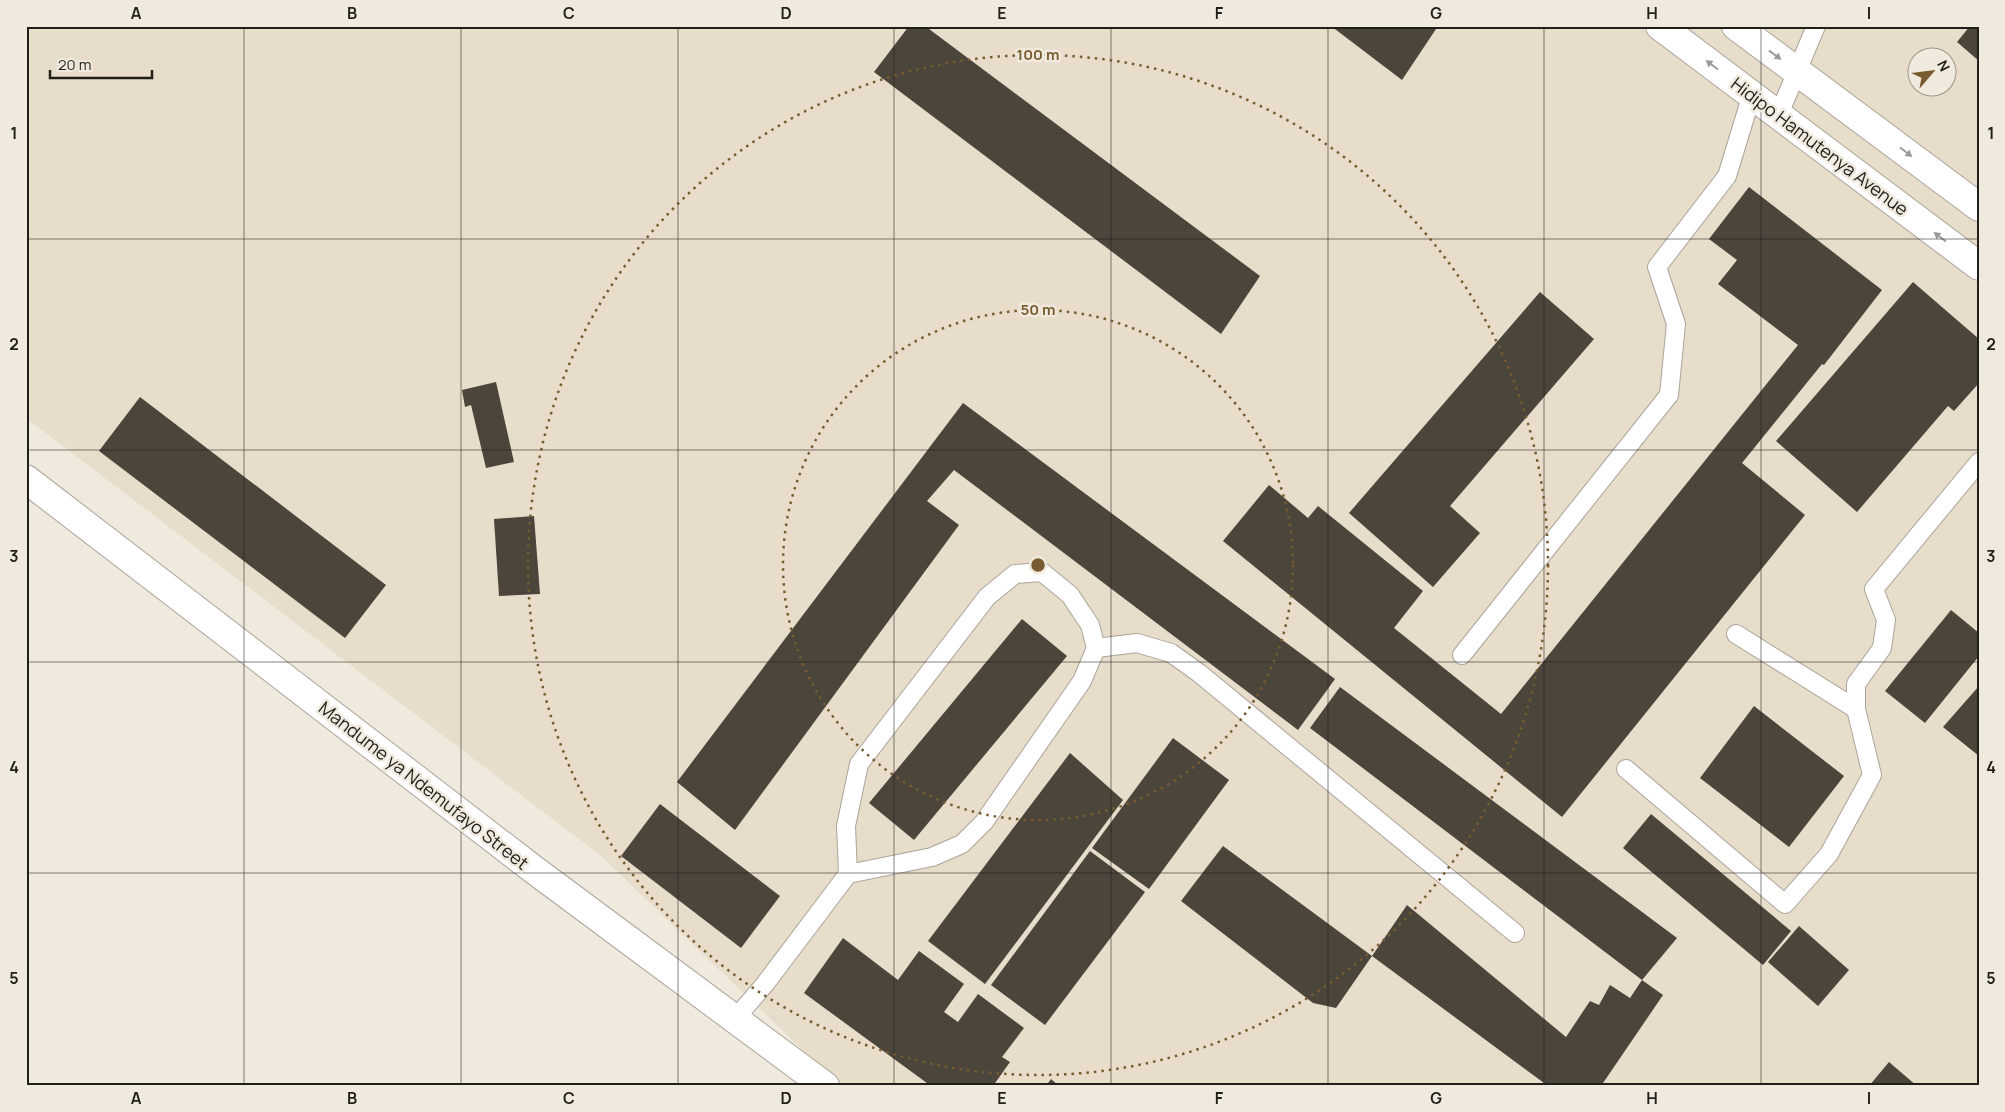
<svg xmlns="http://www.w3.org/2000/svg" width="2005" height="1112" font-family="Manrope,sans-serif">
	<rect width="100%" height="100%" fill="#f0e9dd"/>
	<path fill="#e8dccb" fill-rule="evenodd" d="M26,26H1979V1086H840L600,855L26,418ZM1918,58H1948V88H1918Z"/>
	<g fill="#4b453b">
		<path d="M909,26H925L1260,276L1221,334L874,72Z"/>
		<path d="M1331,26H1438L1402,80Z"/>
		<path d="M1970,26H1979V61L1957,42Z"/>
		<path d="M1749,187L1882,290L1824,365L1822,364L1742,463L1805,515L1562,817L1223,541L1269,485L1308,518L1318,506L1423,591L1394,628L1501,714L1798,345L1718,284L1737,260L1709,239Z"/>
		<path d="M1913,282L1979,339V383L1954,411L1948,406L1857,512L1776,441Z"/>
		<path d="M1540,292L1594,339L1450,506L1480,533L1433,587L1349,513Z"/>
		<path d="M496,382L514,462L486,468L471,405L465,407L462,390Z"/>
		<path d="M140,397L386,585L345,638L99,451Z"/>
		<path d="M963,403L1335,679L1298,730L954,470L927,501L959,525L735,830L677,782Z"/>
		<path d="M534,516L540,594L499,596L494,519Z"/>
		<path d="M1951,610L1979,633V656L1925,723L1885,691Z"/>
		<path d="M1022,619L1067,656L914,840L869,803Z"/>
		<path d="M1979,686V756L1943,727Z"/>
		<path d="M1340,687L1677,938L1642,980L1310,728Z"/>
		<path d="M1754,706L1844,776L1789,847L1700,778Z"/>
		<path d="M1173,738L1229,780L1149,889L1092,848Z"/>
		<path d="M1070,753L1123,800L985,984L928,941Z"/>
		<path d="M660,804L780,896L741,948L621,856Z"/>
		<path d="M1651,814L1791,931L1763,965L1623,848Z"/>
		<path d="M1223,846L1372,956L1407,905L1566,1037L1590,1001L1599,1005L1610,985L1630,998L1642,980L1663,995L1601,1086H1548L1372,956L1336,1008L1313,1003L1181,901Z"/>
		<path d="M1090,851L1145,892L1045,1025L991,985Z"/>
		<path d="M1799,926L1849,970L1818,1006L1768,962Z"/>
		<path d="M843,938L898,980L919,951L964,984L944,1012L958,1022L978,994L1024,1028L1002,1057L1010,1062L993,1086H931L804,993Z"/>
		<path d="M1889,1062L1917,1086H1869Z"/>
		<path d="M1051,1079L1059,1086H1046Z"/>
	</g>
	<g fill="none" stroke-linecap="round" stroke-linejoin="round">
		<g stroke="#aba49a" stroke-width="20">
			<g id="service">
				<path d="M1779,114L1816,26"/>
				<path d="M1736,634L1856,709"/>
				<path d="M1096,648L1137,643L1171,653L1199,673L1515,933"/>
				<path d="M1462,655L1669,395L1676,324L1657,267L1727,176L1752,94"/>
				<path d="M1626,769L1785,904L1829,854L1872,775L1856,709V684L1882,648L1886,620L1874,589L1979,462"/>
				<path d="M735,1019L765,984L848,874L846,826L859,764L987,597L1015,574L1042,572L1070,595L1090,625L1096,648L1082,681L984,822L962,844L932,857L848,874"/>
			</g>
		</g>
		<g stroke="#aba49a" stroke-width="30">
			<g id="tertiary">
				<path d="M1660,26L1979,266"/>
				<path d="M1736,26L1979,207"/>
				<path d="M26,479L533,869L825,1086"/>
			</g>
		</g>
		<use href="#service" stroke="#fff" stroke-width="18"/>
		<use href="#tertiary" stroke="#fff" stroke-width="28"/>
	</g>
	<defs><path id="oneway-solid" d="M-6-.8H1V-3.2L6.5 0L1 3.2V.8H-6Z" transform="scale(1.25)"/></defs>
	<g fill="#9b9a98">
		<use href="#oneway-solid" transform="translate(1775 55) rotate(36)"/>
		<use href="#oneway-solid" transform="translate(1712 65) rotate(-143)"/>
		<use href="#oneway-solid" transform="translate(1906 152) rotate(37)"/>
		<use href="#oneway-solid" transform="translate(1940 237) rotate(-143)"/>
	</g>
	<path fill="none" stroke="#211f1a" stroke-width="1" stroke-opacity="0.55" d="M244,26V1086M461,26V1086M678,26V1086M894,26V1086M1111,26V1086M1328,26V1086M1544,26V1086M1761,26V1086M26,239H1979M26,450H1979M26,662H1979M26,873H1979"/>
	<g fill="none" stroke="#785c2f" stroke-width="2.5" stroke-dasharray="2.5 5">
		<circle cx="1038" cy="565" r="255"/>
		<circle cx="1038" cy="565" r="510"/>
	</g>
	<g text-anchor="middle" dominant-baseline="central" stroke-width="5" stroke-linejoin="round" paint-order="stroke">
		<g font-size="18" fill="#211f1a" stroke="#f0e9dd">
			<text transform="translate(1820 146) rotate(37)">Hidipo Hamutenya Avenue</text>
			<text transform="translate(424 785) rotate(38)">Mandume ya Ndemufayo Street</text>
		</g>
	</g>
	<circle cx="1038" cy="565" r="8" fill="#785c2f" stroke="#f0e9dd" stroke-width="2.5"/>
	<g font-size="15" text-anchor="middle" font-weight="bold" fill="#785c2f" stroke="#f0e9dd" stroke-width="5" stroke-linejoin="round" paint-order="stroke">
		<text x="1038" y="60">100 m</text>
		<text x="1038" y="315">50 m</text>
	</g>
	<rect width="2005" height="1112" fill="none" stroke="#f0e9dd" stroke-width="55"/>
	<g transform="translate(1932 72) rotate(62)"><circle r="24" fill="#f0e9dd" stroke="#9d988f"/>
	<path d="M0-4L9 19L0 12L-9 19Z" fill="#785c2f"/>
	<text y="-8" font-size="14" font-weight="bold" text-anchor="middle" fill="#211f1a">N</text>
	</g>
	<path d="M50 70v8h102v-8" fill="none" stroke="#211f1a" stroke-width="2.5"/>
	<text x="58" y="70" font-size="15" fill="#211f1a" stroke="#f0e9dd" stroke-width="4" paint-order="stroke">20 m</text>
	<rect x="28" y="28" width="1950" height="1056" fill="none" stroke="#211f1a" stroke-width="2"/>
	<g font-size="16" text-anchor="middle" font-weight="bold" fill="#211f1a">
		<text x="136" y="19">A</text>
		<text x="352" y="19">B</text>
		<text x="569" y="19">C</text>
		<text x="786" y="19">D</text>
		<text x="1002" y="19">E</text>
		<text x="1219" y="19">F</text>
		<text x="1436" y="19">G</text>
		<text x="1652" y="19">H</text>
		<text x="1869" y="19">I</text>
		<text x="14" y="139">1</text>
		<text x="1991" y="139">1</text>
		<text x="14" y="350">2</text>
		<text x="1991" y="350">2</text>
		<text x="14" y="562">3</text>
		<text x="1991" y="562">3</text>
		<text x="14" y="773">4</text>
		<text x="1991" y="773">4</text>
		<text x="14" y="984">5</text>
		<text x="1991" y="984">5</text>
		<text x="136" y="1104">A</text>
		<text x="352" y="1104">B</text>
		<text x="569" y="1104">C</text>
		<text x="786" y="1104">D</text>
		<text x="1002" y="1104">E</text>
		<text x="1219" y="1104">F</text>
		<text x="1436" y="1104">G</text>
		<text x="1652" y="1104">H</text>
		<text x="1869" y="1104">I</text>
	</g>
</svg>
